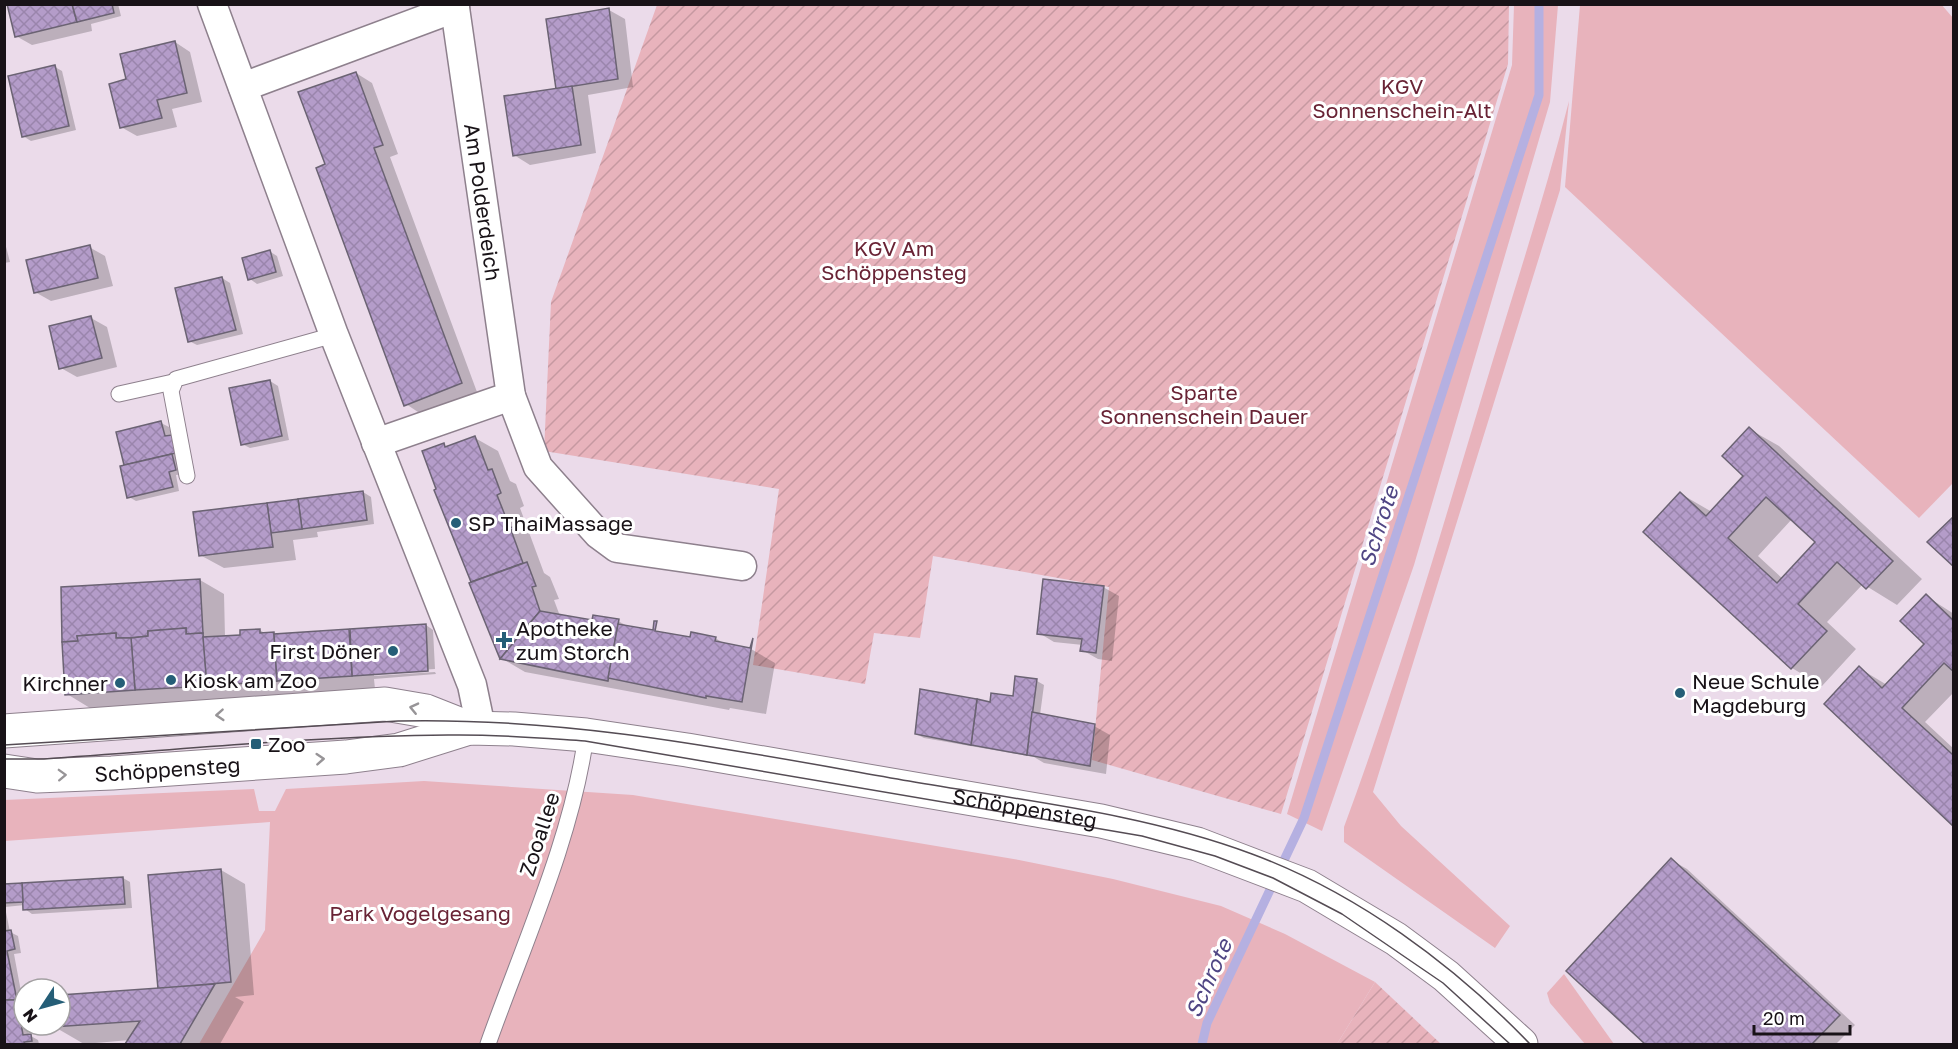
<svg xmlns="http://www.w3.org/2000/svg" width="1958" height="1049" font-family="'Golos Text',sans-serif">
	<defs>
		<pattern id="garden-furrows" width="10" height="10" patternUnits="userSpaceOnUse" patternTransform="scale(1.5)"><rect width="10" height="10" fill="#e8b3bc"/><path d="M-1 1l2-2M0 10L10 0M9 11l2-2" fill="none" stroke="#c699a1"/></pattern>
		<pattern id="building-cross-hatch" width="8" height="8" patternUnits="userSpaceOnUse" patternTransform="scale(1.5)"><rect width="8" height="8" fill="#b49cc9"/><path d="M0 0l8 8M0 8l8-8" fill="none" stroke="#9a85ac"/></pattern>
	</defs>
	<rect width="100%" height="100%" fill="#ebdbea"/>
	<g fill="#e8b3bc">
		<path d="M1514,5H1558L1550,102L1414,565L1322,831L1287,814L1512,65Z"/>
		<path d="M1580,5L1941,4L1953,18V483L1919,518L1565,187Z"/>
		<path d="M1569,101L1560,190L1373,792L1401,826L1510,926L1495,948L1344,842V827C1397,684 1439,539 1483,393C1512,296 1544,200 1569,101Z"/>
		<path d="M424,781L633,795L1019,860L1113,879L1221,906L1285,934L1375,982L1337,1044H199L265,930L270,822L5,841L4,800L254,789L259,811H275L286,789Z"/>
		<path d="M1564,974L1614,1044H1585L1550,1003L1547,993Z"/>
	</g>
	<g fill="url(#garden-furrows)">
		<path d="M657,5H1509L1508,64L1281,814L1092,760L1109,587L933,556L920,638L874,633L865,684L753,665L779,489L544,451L551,302Z"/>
		<path d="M1375,982L1441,1044H1337Z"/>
	</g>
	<g fill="#0003" fill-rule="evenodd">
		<path d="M118,4L121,16L91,24L92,31L32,45L16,36L9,5Z"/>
		<path d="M609,10L625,19L633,87L588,95L596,153L530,165L514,155Z"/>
		<path d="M175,42L190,52L202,102L172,109L177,127L137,136L121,127L128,80Z"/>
		<path d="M55,67L62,71L76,130L31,141L23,136Z"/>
		<path d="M356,73L372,83L398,154L390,157L477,392L421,414L406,404L327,165Z"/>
		<path d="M4,239L10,262L4,263Z"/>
		<path d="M89,247L105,256L113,286L51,301L35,292Z"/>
		<path d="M269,251L277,256L283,276L257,284L250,279Z"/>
		<path d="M222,278L230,283L243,334L197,345L189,341Z"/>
		<path d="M91,318L107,327L117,367L77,377L61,368Z"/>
		<path d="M270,381L278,386L289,440L250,448L242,444Z"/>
		<path d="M161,423L169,427L183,474L176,475L179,491L136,501L129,497L126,466L118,433Z"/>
		<path d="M1749,429L1779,446L1922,579L1897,605L1863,584L1827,622L1856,649L1822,686L1792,668L1681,494L1712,512L1746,476ZM1792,519L1817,542L1783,579L1758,556Z"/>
		<path d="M475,438L498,451L510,481L516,484L524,506L520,508L544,573L550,577L559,599L554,600L560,616L593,622L618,621L631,628L691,639L715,638L727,645L751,649L775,663L766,714L730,708L729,710L525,672L501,658L436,491L444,445L448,448Z"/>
		<path d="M363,492L371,497L374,524L317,532L318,537L293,540L296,560L224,568L200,555Z"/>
		<path d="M200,580L224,594L225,637L260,630L267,635L352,633L426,625L433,630L435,669L374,673V676L435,672L436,674L374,679L375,689L90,708L67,694Z"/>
		<path d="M1103,587L1119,596L1112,661L1098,659L1082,650L1083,645L1054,642L1039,633Z"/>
		<path d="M1926,596L1954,614V692L1925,722L1954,749V825L1859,668L1887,685L1926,644Z"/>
		<path d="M1017,678L1037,681L1044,685L1040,715L1094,726L1110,735L1106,774L1044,763L1034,757L924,738L916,734L991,703L1014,697Z"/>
		<path d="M1671,860L1687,869L1855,1025L1836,1044H1647L1568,971Z"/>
		<path d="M221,870L245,884L254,995L235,997L244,1002L220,1044H127L130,1040L84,1044L53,1026L60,1025V996L160,989L150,876Z"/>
		<path d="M123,878L130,882L132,908L32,914L25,909V905L5,907L10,932L18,936L21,953L14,954L24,1008V1025H27L29,1035L38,1040L39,1044H4V885Z"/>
	</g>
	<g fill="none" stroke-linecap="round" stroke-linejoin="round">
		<path stroke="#b5b0e1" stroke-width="9" d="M1202,1044L1207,1023L1304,818L1539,95V4"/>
	</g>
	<g fill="url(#building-cross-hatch)" stroke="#6b6373" stroke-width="1.5" fill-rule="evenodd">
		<path d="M7,4H72L77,22L15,37Z"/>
		<path d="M72,4H112L114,13L77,22Z"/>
		<path d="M609,8L618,79L556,89L546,19Z"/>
		<path d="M175,41L187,93L157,100L162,118L120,128L109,84L126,79L120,54Z"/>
		<path d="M55,65L69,126L22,137L8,76Z"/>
		<path d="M356,72L383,145L374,148L462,383L404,406L316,168L325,164L298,92Z"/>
		<path d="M572,86L581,145L513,156L504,96Z"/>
		<path d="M90,245L98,278L34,293L26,260Z"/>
		<path d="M270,250L276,272L248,280L242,258Z"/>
		<path d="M222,277L236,330L188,342L175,288Z"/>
		<path d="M91,316L102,358L59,369L49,326Z"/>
		<path d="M270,380L282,436L241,445L229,388Z"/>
		<path d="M161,421L165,436L172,435L176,453L124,465L116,432Z"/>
		<path d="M1749,427L1893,561L1866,589L1837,562L1798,604L1827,631L1791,669L1643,532L1680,492L1706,516L1743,476L1722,456ZM1766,497L1815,542L1777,583L1728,538Z"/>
		<path d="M475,436L488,470L492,469L501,493L497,495L510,528L518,525L519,527L511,530L523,563L471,582L434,490L436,489L422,451L444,443L445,447Z"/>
		<path d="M172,454L176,470L169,472L173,487L127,498L120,466Z"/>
		<path d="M363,491L367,520L302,529L298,499Z"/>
		<path d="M298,499L302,529L271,533L267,503Z"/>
		<path d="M267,503L273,547L199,556L193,512Z"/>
		<path d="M1954,516V567L1927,542Z"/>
		<path d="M527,562L536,586L532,587L540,611L500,659L469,583Z"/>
		<path d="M200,579L203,633L186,634V628L148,631V636L131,638H116V633L77,636L78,641L62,642L61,587Z"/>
		<path d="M1043,579L1104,586L1096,653L1080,651L1082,639L1037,634Z"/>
		<path d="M1926,594L1954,621V672L1944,663L1902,708L1952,754L1954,752V827L1824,704L1859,666L1882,688L1924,644L1900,621Z"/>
		<path d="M540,611L592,620L593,615L619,619L608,681L500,659Z"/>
		<path d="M654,621H657L655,631L690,637L691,632L716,637L715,641L750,648L753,638L742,702L706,696V698L608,678L618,624L653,630Z"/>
		<path d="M426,624L428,671L352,676L350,629Z"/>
		<path d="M186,628V634L203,633L207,686L135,690L131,638L148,636V631Z"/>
		<path d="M260,629V633L274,632L277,681L207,686L203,637L240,635V630Z"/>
		<path d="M349,629L352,676L277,681L274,634Z"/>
		<path d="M116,633V638H131L135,690L65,695L62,642L78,641L77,636Z"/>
		<path d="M1015,676L1037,679L1027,755L971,745L977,699L990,702L991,693L1013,696Z"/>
		<path d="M920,689L977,699L971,745L915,734Z"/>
		<path d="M1032,712L1095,724L1090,766L1027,755Z"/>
		<path d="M1671,858L1840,1015L1812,1044H1645L1566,971Z"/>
		<path d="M221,869L231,982L158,989L148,875Z"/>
		<path d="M123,877L125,904L23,910L22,883Z"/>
		<path d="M22,883L23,902L4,903V884Z"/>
		<path d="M11,930L15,949L7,951L17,1000H4V931Z"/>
		<path d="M215,984L180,1044H125L140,1021L52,1027L60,1025V995Z"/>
		<path d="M4,1000H17L23,1035L31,1034L32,1041L24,1042L25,1044H4Z"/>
	</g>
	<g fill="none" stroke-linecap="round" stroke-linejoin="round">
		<g stroke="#8e808d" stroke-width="17">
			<g id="lane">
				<path d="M119,394L173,382"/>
				<path d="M187,476L171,391L176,379L334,335"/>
				<path d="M488,1044C522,948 573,836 586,735"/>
			</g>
		</g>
		<g stroke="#8e808d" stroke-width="31">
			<g id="street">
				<path d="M212,4L334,335L472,685L481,728"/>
				<path d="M243,87L455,8L454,4"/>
				<path d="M511,396L538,467L598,534L617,548L742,566"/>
				<path d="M376,443L511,396L455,8"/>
			</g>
		</g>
		<g stroke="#8e808d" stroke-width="35">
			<g id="secondary">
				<path d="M4,731L385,704L426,711L469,728"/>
				<path id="s1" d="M4,771L37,776L112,773L346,757L399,750L469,728L514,729L586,735L687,750L1101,821L1197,844L1307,886L1396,939L1446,976L1521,1044"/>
			</g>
		</g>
		<use href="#lane" stroke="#fff" stroke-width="15"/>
		<use href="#street" stroke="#fff" stroke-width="28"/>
		<use href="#secondary" stroke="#fff" stroke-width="33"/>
		<g stroke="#554c54" stroke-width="1.5">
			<path d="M4,745L398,721C573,717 737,751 909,781C1024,801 1142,813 1252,854C1357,893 1453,964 1530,1044"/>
			<path d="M4,759H44C178,750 313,736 448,735C494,734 540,738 585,741L1142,836L1215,856L1273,878L1342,914L1443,983L1510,1044"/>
		</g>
	</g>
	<defs><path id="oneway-chevron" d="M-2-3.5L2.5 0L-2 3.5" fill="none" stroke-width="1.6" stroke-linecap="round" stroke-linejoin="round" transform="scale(1.5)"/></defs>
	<g stroke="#979497">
		<use href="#oneway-chevron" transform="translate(414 708) rotate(-167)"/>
		<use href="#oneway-chevron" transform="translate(220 715) rotate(176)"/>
		<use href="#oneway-chevron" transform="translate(320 759) rotate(-4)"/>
		<use href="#oneway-chevron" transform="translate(62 775) rotate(-2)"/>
	</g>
	<g fill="#255e77" stroke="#fff" stroke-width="2">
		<circle cx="456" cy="523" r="6"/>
		<path d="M501 631h6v6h6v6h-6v6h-6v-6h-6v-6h6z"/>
		<circle cx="393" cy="651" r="6"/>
		<circle cx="171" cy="680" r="6"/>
		<circle cx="120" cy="683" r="6"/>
		<circle cx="1680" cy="693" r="6"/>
		<rect x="250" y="738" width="12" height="12" rx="3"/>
	</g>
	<g text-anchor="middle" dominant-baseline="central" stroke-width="6" stroke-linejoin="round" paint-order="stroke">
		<g font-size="21" fill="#692335" stroke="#fff">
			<text x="1402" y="86">KGV<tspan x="1402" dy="24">Sonnenschein-Alt</tspan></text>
			<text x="894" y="248">KGV Am<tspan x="894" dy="24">Schöppensteg</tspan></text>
			<text x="1204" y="392">Sparte<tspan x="1204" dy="24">Sonnenschein Dauer</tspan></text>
			<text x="420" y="913">Park Vogelgesang</text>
		</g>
		<g font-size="21" fill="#181217" stroke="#fff">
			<text transform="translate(483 202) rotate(82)">Am Polderdeich</text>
			<text stroke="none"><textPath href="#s1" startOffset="164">Schöppensteg</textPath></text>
			<text stroke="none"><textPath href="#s1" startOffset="1032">Schöppensteg</textPath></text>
			<text transform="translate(539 834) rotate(-72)">Zooallee</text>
		</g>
		<g font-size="21" fill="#181217" stroke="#fff" text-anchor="start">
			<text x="468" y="523">SP ThaiMassage</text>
			<text x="516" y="628">Apotheke<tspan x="516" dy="24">zum Storch</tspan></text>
			<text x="381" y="651" text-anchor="end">First Döner</text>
			<text x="183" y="680">Kiosk am Zoo</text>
			<text x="1692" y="681">Neue Schule<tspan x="1692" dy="24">Magdeburg</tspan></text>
			<text x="108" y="683" text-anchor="end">Kirchner</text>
			<text x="268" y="744">Zoo</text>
		</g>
		<g font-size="22" font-style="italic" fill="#504684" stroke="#fff">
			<text transform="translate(1378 526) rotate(-72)">Schrote</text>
			<text transform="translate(1208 978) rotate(-66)">Schrote</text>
		</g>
	</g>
	<rect width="1958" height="1049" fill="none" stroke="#181217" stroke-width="12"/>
	<g transform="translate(42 1007) rotate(234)"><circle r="28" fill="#ffffff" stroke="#a3a0a2" stroke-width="1.5"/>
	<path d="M0-4.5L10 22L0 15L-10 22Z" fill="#255e77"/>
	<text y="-9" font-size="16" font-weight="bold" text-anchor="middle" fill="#181217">N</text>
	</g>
	<path d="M1754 1025v9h96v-9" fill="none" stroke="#181217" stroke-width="3"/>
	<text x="1763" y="1025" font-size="18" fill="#181217" stroke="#ffffff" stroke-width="4.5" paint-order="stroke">20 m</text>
</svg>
